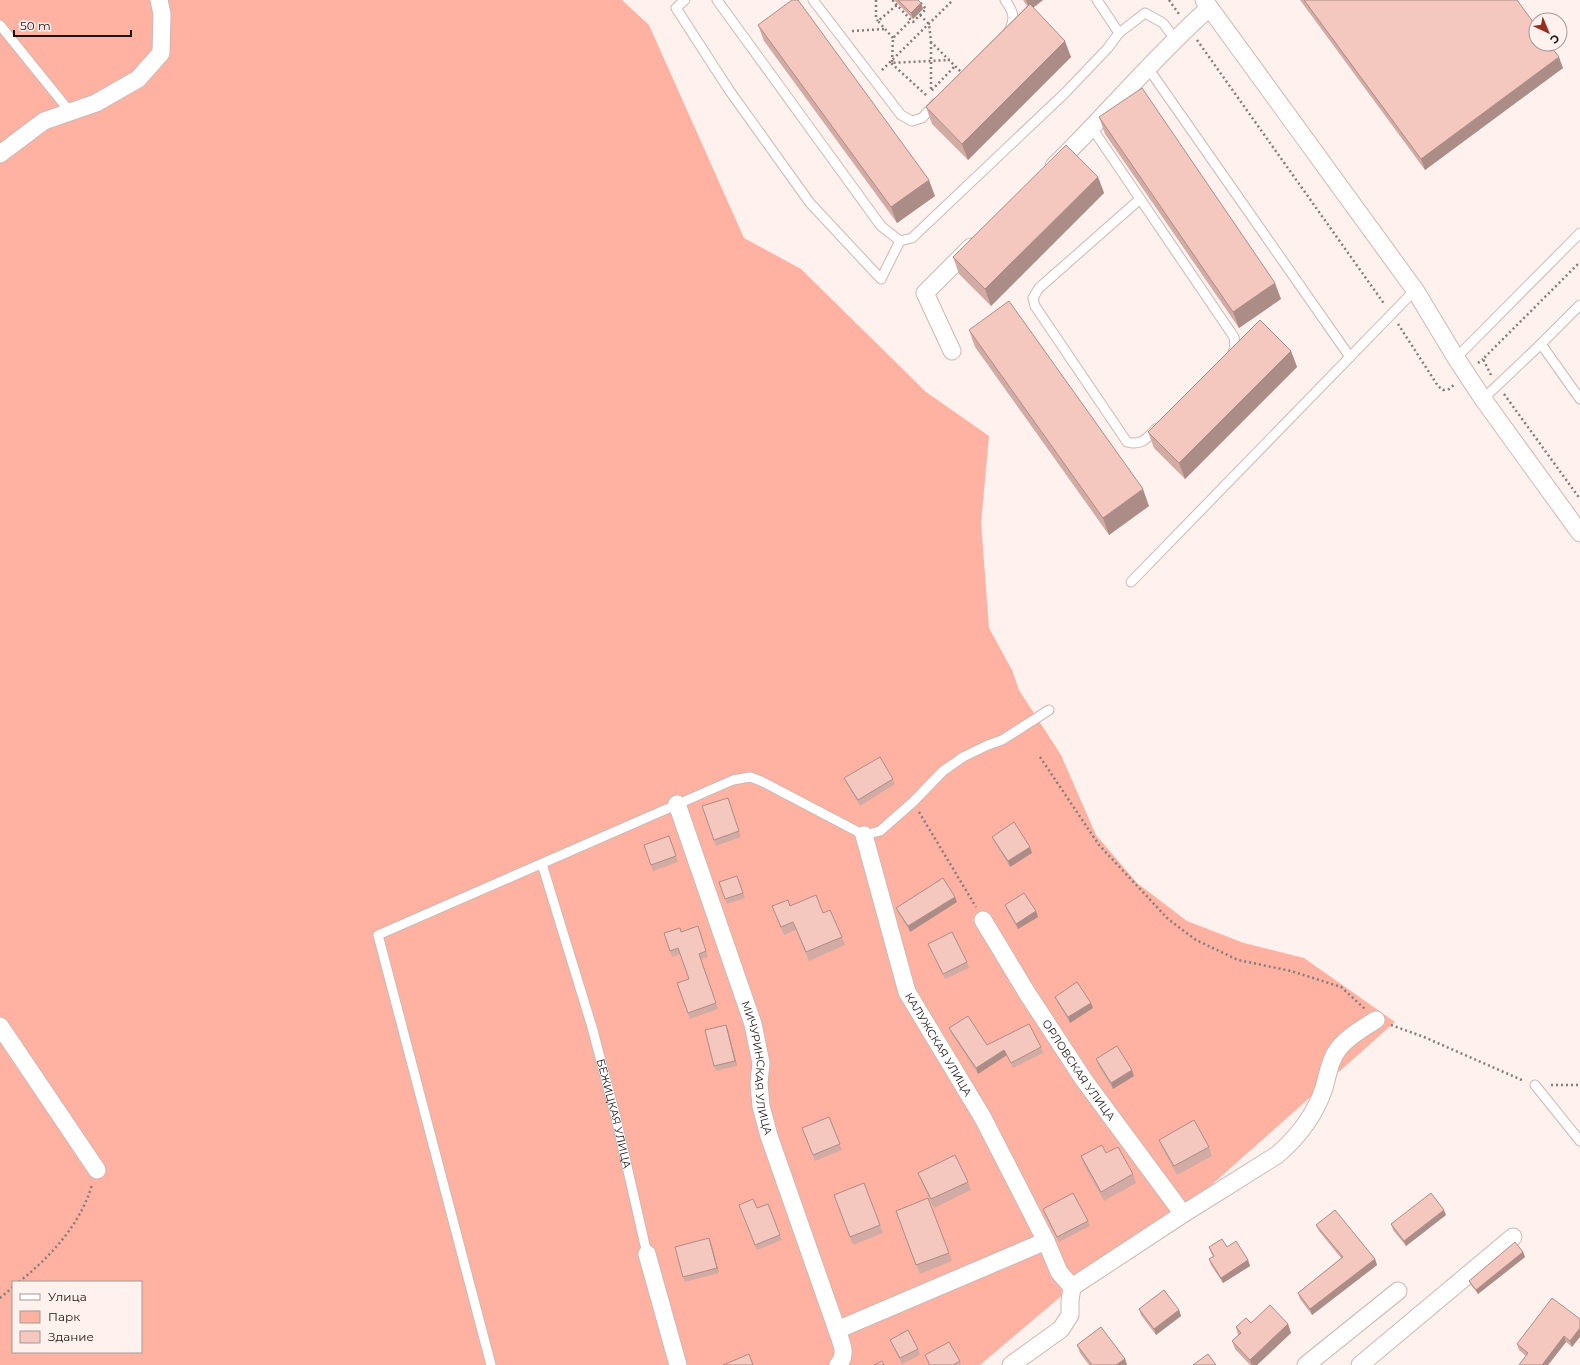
<svg xmlns="http://www.w3.org/2000/svg" width="1580" height="1365" font-family="Montserrat,sans-serif">
	<rect width="100%" height="100%" fill="#fff1ee"/>
	<path fill="#ffb2a2" fill-rule="evenodd" d="M0,0H622L649,25L744,238L801,269L926,392L989,436L981,523L989,628L1012,670L1019,690L1061,755L1096,835L1137,883L1187,921L1244,943L1304,958L1395,1022L1181,1212L1072,1287L980,1365H0ZM13,1282H141V1352H13Z"/>
	<g fill="none" stroke-linecap="round" stroke-linejoin="round">
		<g stroke="#cdb7b3" stroke-width="11">
			<g id="lane">
				<path d="M685,0L676,8L729,90L810,203L881,279L900,241L912,238L1065,93L1107,49L1119,33"/>
				<path d="M717,0L881,226L900,241"/>
				<path d="M813,0L901,115L912,121L922,118L936,103"/>
				<path d="M1005,0C1013,11 1016,18 1009,31"/>
				<path d="M1097,0L1119,33L1145,13L1163,23L1175,39"/>
				<path d="M0,25L71,113"/>
				<path d="M1148,68L1350,357"/>
				<path d="M1092,128L1234,337L1235,348L1231,357"/>
				<path d="M1140,199L1039,288L1033,298L1035,306L1127,442C1142,446 1147,438 1157,428"/>
				<path d="M1580,305L1541,344L1580,399"/>
				<path d="M1456,358L1580,233"/>
				<path d="M1483,399L1541,344"/>
				<path d="M1131,582L1415,290"/>
				<path id="s1" d="M542,864L592,1027L616,1118L647,1254"/>
				<path d="M1535,1085L1580,1141"/>
				<path d="M491,1365L378,935L733,780L750,777L761,781L864,835L880,831L913,802L943,771L963,757L988,745L1002,740L1049,710"/>
			</g>
		</g>
		<g stroke="#cdb7b3" stroke-width="19">
			<g id="street">
				<path d="M1204,0L1415,290L1456,358L1483,399L1580,533"/>
				<path d="M0,154L44,121L96,103L138,79L161,53L162,14L159,0"/>
				<path d="M1054,166C1107,114 1154,57 1209,8"/>
				<path d="M952,351L925,293L971,247"/>
				<path id="s2" d="M677,804L753,1024L761,1063L759,1083L761,1106L769,1136L837,1330"/>
				<path id="s3" d="M864,835L907,992L983,1118L1046,1241L1059,1272L1072,1287L1070,1301V1315L1061,1329L1011,1365"/>
				<path id="s4" d="M983,920L1027,993L1084,1080L1183,1214"/>
				<path d="M0,1026L97,1170"/>
				<path d="M647,1254L678,1365"/>
				<path d="M1072,1287L1183,1214L1277,1155C1298,1137 1315,1115 1324,1088C1328,1074 1330,1059 1339,1048C1349,1036 1363,1028 1376,1020"/>
				<path d="M838,1365C848,1355 841,1342 837,1330L1046,1241"/>
				<path d="M1306,1365L1398,1291"/>
				<path d="M1360,1365L1513,1237"/>
			</g>
		</g>
		<g stroke="#857b78" stroke-width="2.5" stroke-dasharray="2 3" stroke-linecap="butt">
			<path d="M876,0V18L878,21"/>
			<path d="M894,0L893,1L913,22L926,9L918,0"/>
			<path d="M1169,0L1179,14"/>
			<path d="M920,15L929,24L931,42L963,74"/>
			<path d="M852,31L885,29"/>
			<path d="M893,38L878,21L897,5"/>
			<path d="M1197,40L1385,305"/>
			<path d="M931,42V91L955,66"/>
			<path d="M892,62L893,38L911,20"/>
			<path d="M882,70L953,0"/>
			<path d="M926,95L891,63L950,60"/>
			<path d="M1398,324L1438,386L1443,390L1449,389L1455,384"/>
			<path d="M1478,363L1483,359"/>
			<path d="M1491,375L1483,359L1580,262"/>
			<path d="M1504,394L1580,499"/>
			<path d="M1040,757L1099,845L1168,919L1196,940L1238,960L1291,971L1341,987L1365,1009"/>
			<path d="M919,812L976,907"/>
			<path d="M1391,1025L1424,1037L1524,1081"/>
			<path d="M1551,1085H1580"/>
			<path d="M19,1282C51,1256 80,1225 92,1185"/>
			<path d="M0,1298L13,1287"/>
		</g>
		<use href="#lane" stroke="#fff" stroke-width="9"/>
		<use href="#street" stroke="#fff" stroke-width="17"/>
	</g>
	<g fill="#d2aca4">
		<path d="M895,0H918L921,3L923,9L913,19L895,1Z"/>
		<path d="M1023,0H1043L1033,8L1071,57L968,160L932,124L926,107L1027,6Z"/>
		<path d="M1300,0H1517L1563,68L1425,170Z"/>
		<path d="M758,25L935,196L897,223L764,41Z"/>
		<path d="M1099,117L1281,299L1239,328L1105,134Z"/>
		<path d="M1098,177L1104,193L991,306L959,274L953,257Z"/>
		<path d="M969,330L1149,506L1109,535L975,347Z"/>
		<path d="M1291,351L1297,367L1185,479L1154,448L1148,432Z"/>
		<path d="M844,778L893,779L895,784L860,806L847,784Z"/>
		<path d="M728,798L741,837L716,846L702,806Z"/>
		<path d="M669,836L678,862L653,871L644,845Z"/>
		<path d="M992,837L1032,853L1010,867L994,842Z"/>
		<path d="M737,876L745,898L727,904L719,882Z"/>
		<path d="M957,902L910,932L898,913L896,908Z"/>
		<path d="M1005,905L1036,911L1038,917L1018,929L1007,911Z"/>
		<path d="M772,906H790L823,913L842,937L845,945L809,961L796,930L784,935Z"/>
		<path d="M698,926L708,957L701,959L718,1009L690,1019L677,983L689,979L680,954L672,957L664,933L681,932Z"/>
		<path d="M928,944L967,962L969,968L945,979L931,949Z"/>
		<path d="M1055,997L1093,1008L1070,1023L1057,1002Z"/>
		<path d="M726,1025L728,1030L737,1066L716,1071L714,1066Z"/>
		<path d="M949,1028L987,1045L1041,1047L1043,1053L1013,1068L1007,1055L978,1074L951,1033Z"/>
		<path d="M1096,1059L1134,1076L1113,1089L1098,1065Z"/>
		<path d="M829,1117L842,1150L815,1161L802,1128Z"/>
		<path d="M1159,1140L1209,1147L1212,1156L1177,1175L1162,1148Z"/>
		<path d="M1106,1153L1133,1174L1136,1183L1104,1201L1084,1165L1081,1156Z"/>
		<path d="M918,1173L968,1182L971,1190L934,1208L921,1181Z"/>
		<path d="M864,1183L883,1233L853,1245L834,1195Z"/>
		<path d="M928,1198L952,1261L920,1274L896,1211Z"/>
		<path d="M768,1204L782,1240L757,1250L739,1205L757,1208Z"/>
		<path d="M1043,1209L1088,1221L1090,1226L1059,1242L1045,1215Z"/>
		<path d="M1446,1215L1406,1246L1393,1230L1391,1224Z"/>
		<path d="M1316,1225L1375,1259L1377,1265L1312,1315L1300,1299L1298,1293L1341,1258L1319,1231Z"/>
		<path d="M711,1243L719,1273L685,1282L683,1277Z"/>
		<path d="M1209,1247H1227L1248,1260L1250,1266L1223,1283L1211,1265L1209,1259L1213,1256L1211,1253Z"/>
		<path d="M1523,1252L1525,1257L1478,1294L1471,1285L1469,1281Z"/>
		<path d="M1139,1309L1179,1310L1181,1316L1156,1335L1141,1315Z"/>
		<path d="M1580,1319L1572,1347L1566,1342L1548,1365H1519L1526,1356L1519,1350L1517,1344Z"/>
		<path d="M1288,1324L1291,1333L1257,1365H1250L1235,1349L1232,1341L1238,1335L1236,1327Z"/>
		<path d="M890,1340L918,1349L920,1355L902,1364L892,1345Z"/>
		<path d="M1077,1345L1125,1359L1127,1365H1089L1080,1353Z"/>
		<path d="M925,1355L960,1361L961,1365H929Z"/>
	</g>
	<g fill="#ab8c86">
		<path d="M1026,0H1043L1030,10Z"/>
		<path d="M921,3L923,9L913,19L911,13Z"/>
		<path d="M1065,41L1071,57L968,160L962,144Z"/>
		<path d="M1559,57L1563,68L1425,170L1421,159Z"/>
		<path d="M1098,177L1104,193L991,306L985,289Z"/>
		<path d="M929,180L935,196L897,223L891,207Z"/>
		<path d="M1275,283L1281,299L1239,328L1233,312Z"/>
		<path d="M1291,351L1297,367L1185,479L1179,463Z"/>
		<path d="M1143,489L1149,506L1109,535L1103,518Z"/>
		<path d="M1030,847L1032,853L1010,867L1008,861Z"/>
		<path d="M955,897L957,902L910,932L908,926Z"/>
		<path d="M1036,911L1038,917L1018,929L1016,924Z"/>
		<path d="M1091,1003L1093,1008L1070,1023L1068,1017Z"/>
		<path d="M726,1025L728,1030L737,1066L735,1061Z"/>
		<path d="M1004,1050L1007,1055L978,1074L976,1068Z"/>
		<path d="M1132,1070L1134,1076L1113,1089L1111,1083Z"/>
		<path d="M1444,1210L1446,1215L1406,1246L1404,1241Z"/>
		<path d="M709,1238L711,1243L719,1273L717,1268Z"/>
		<path d="M1523,1252L1525,1257L1478,1294L1476,1290Z"/>
		<path d="M1375,1259L1377,1265L1312,1315L1310,1309Z"/>
		<path d="M1248,1260L1250,1266L1223,1283L1221,1278Z"/>
		<path d="M1179,1310L1181,1316L1156,1335L1154,1329Z"/>
		<path d="M1288,1324L1291,1333L1257,1365H1252L1250,1360Z"/>
		<path d="M1580,1328V1337L1572,1347L1570,1341Z"/>
		<path d="M1564,1336L1566,1342L1548,1365H1542Z"/>
		<path d="M1125,1359L1127,1365H1116Z"/>
	</g>
	<g fill="#f4c8bf" stroke="#ab8c86">
		<path d="M792,0H798L929,180L891,207L758,25Z"/>
		<path d="M898,0H918L921,3L911,13Z"/>
		<path d="M1304,0H1517L1536,26V44H1549L1559,57L1421,159Z"/>
		<path d="M1030,4L1065,41L962,144L926,107Z"/>
		<path d="M1142,88L1275,283L1233,312L1099,117Z"/>
		<path d="M1066,145L1098,177L985,289L953,257Z"/>
		<path d="M1009,301L1143,489L1103,518L969,330Z"/>
		<path d="M1260,320L1291,351L1179,463L1148,432Z"/>
		<path d="M880,757L893,779L858,800L844,778Z"/>
		<path d="M728,798L739,831L714,840L702,806Z"/>
		<path d="M1014,822L1030,847L1008,861L992,837Z"/>
		<path d="M669,836L676,856L651,865L644,845Z"/>
		<path d="M737,876L743,893L725,899L719,882Z"/>
		<path d="M943,878L955,897L908,926L896,908Z"/>
		<path d="M1024,893L1036,911L1016,924L1005,905Z"/>
		<path d="M816,895L823,913L830,910L842,937L806,952L793,922L781,927L772,906L788,900L790,906Z"/>
		<path d="M698,926L706,951L699,954L716,1003L688,1013L677,983L689,979L678,948L670,951L664,933L680,928L681,932Z"/>
		<path d="M952,932L967,962L943,974L928,944Z"/>
		<path d="M1077,982L1091,1003L1068,1017L1055,997Z"/>
		<path d="M968,1016L987,1045L1029,1024L1041,1047L1011,1063L1004,1050L976,1068L949,1028Z"/>
		<path d="M726,1025L735,1061L714,1066L705,1030Z"/>
		<path d="M1117,1046L1132,1070L1111,1083L1096,1059Z"/>
		<path d="M829,1117L840,1144L813,1155L802,1128Z"/>
		<path d="M1194,1120L1209,1147L1174,1166L1159,1140Z"/>
		<path d="M1102,1145L1106,1153L1118,1147L1133,1174L1101,1192L1081,1156Z"/>
		<path d="M955,1155L968,1182L931,1199L918,1173Z"/>
		<path d="M864,1183L880,1225L850,1237L834,1195Z"/>
		<path d="M1073,1193L1088,1221L1057,1237L1043,1209Z"/>
		<path d="M1431,1193L1444,1210L1404,1241L1391,1224Z"/>
		<path d="M928,1198L949,1253L916,1265L896,1211Z"/>
		<path d="M753,1199L757,1208L768,1204L780,1235L755,1245L739,1205Z"/>
		<path d="M1335,1210L1375,1259L1310,1309L1298,1293L1343,1257L1316,1225Z"/>
		<path d="M709,1238L717,1268L683,1277L675,1247Z"/>
		<path d="M1222,1239L1227,1247L1236,1241L1248,1260L1221,1278L1209,1259L1214,1256L1209,1247Z"/>
		<path d="M1515,1242L1523,1252L1476,1290L1469,1281Z"/>
		<path d="M1164,1290L1179,1310L1154,1329L1139,1309Z"/>
		<path d="M1552,1298L1580,1319V1328L1570,1341L1564,1336L1542,1365H1519L1528,1353L1517,1344Z"/>
		<path d="M1270,1305L1288,1324L1250,1360L1232,1341L1241,1333L1236,1327L1246,1318L1251,1323Z"/>
		<path d="M1101,1327L1125,1359L1116,1365H1092L1077,1345Z"/>
		<path d="M908,1330L918,1349L900,1358L890,1340Z"/>
		<path d="M949,1342L960,1361L953,1365H930L925,1355Z"/>
		<path d="M749,1354L753,1365H723Z"/>
		<path d="M1208,1354L1216,1365H1193Z"/>
		<path d="M882,1361L884,1365H874Z"/>
	</g>
	<g text-anchor="middle" dominant-baseline="central" stroke-width="4" stroke-linejoin="round" paint-order="stroke">
		<g font-size="11" fill="#1b1412" stroke="#fff1ee">
			<text stroke="none"><textPath href="#s3" startOffset="224">КАЛУЖСКАЯ УЛИЦА</textPath></text>
			<text stroke="none"><textPath href="#s2" startOffset="277">МИЧУРИНСКАЯ УЛИЦА</textPath></text>
			<text stroke="none"><textPath href="#s4" startOffset="178">ОРЛОВСКАЯ УЛИЦА</textPath></text>
			<text stroke="none"><textPath href="#s1" startOffset="260">БЕЖИЦКАЯ УЛИЦА</textPath></text>
		</g>
	</g>
	<rect x="12" y="1281" width="130" height="72" fill="#fff1ee" stroke="#a49996"/>
	<rect x="20" y="1294" width="20" height="6" fill="#ffffff" stroke="#a49996"/>
	<text x="48" y="1301" font-size="12" fill="#1b1412">Улица</text>
	<rect x="20" y="1311" width="20" height="12" fill="#ffb2a2" stroke="#a49996"/>
	<text x="48" y="1321" font-size="12" fill="#1b1412">Парк</text>
	<rect x="20" y="1331" width="20" height="12" fill="#f4c8bf" stroke="#a49996"/>
	<text x="48" y="1341" font-size="12" fill="#1b1412">Здание</text>
	<g transform="translate(1548 32) rotate(136)"><circle r="19" fill="#fff1ee" stroke="#a49996"/>
	<path d="M0-3L7 15L0 10L-7 15Z" fill="#982e1d"/>
	<text y="-6" font-size="11" font-weight="bold" text-anchor="middle" fill="#1b1412">С</text>
	</g>
	<path d="M14 30v6h117v-6" fill="none" stroke="#1b1412" stroke-width="2"/>
	<text x="20" y="30" font-size="12" fill="#1b1412" stroke="#fff1ee" stroke-width="3" paint-order="stroke">50 m</text>
</svg>
